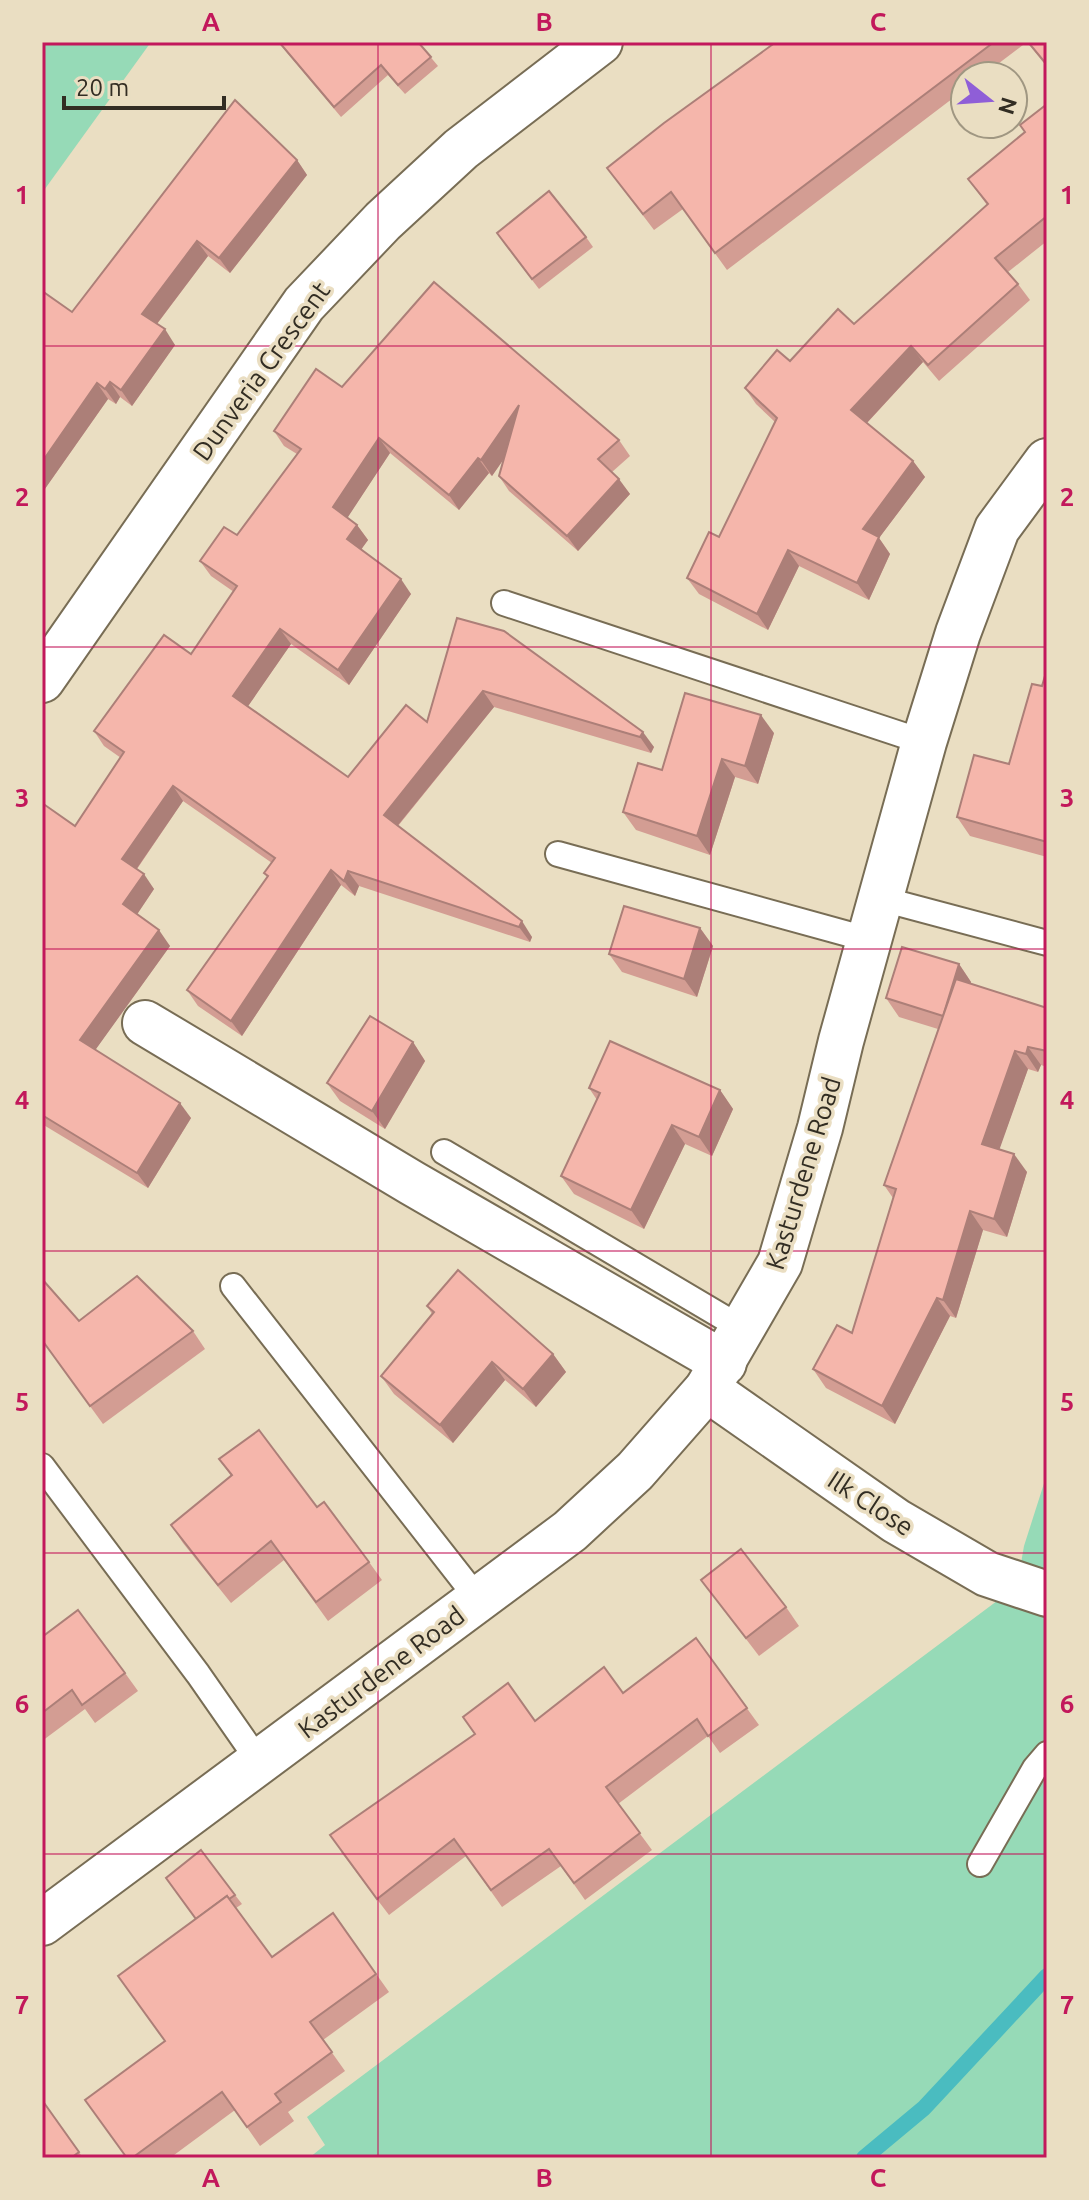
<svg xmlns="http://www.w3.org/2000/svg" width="1089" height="2200" font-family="Ubuntu,sans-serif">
	<rect width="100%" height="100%" fill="#eadec2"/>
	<g fill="#96dab7">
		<path d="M42,42H151L42,193Z"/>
		<path d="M1047,1474V2158H309L325,2145L307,2117L1017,1586L1024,1546Z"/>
	</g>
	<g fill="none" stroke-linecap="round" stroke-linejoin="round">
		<path stroke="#4abcc0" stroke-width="16" d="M864,2158L924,2108L1047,1976"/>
		<g stroke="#786d55" stroke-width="28">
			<g id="lane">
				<path d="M504,603L924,742"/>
				<path d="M558,854L870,940"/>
				<path d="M882,899L1047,943"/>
				<path d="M444,1152L743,1329"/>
				<path d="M233,1286L478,1599"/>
				<path d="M42,1466L198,1674L260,1763"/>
				<path d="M980,1864L1035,1768L1047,1754"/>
			</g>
		</g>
		<g stroke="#786d55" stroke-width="48">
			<g id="street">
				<path d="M42,680L304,304L383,221L461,149L600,42"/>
				<path d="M145,1023L412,1183L724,1363"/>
				<path d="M707,1389L896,1521L987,1574L1047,1594"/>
				<path d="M42,1923L570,1531L635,1471L707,1389L780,1263L820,1128L841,1041L924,742L958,633L997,529L1047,461"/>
			</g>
		</g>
		<use href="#lane" stroke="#fff" stroke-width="24"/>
		<use href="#street" stroke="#fff" stroke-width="44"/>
	</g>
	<g fill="#d39d93">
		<path d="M278,42H418L438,66L405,94L388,75L341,117Z"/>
		<path d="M776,42H1047V67L1027,42L982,76H965V89L727,270L683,209L654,230L607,168Z"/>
		<path d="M1047,104V241L1008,272L1018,284L1030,300L939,381L923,362L867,423L913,461L925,477L879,538L890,554L869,600L799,566L768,630L699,594L687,578L719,537L775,422L756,404L745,388L854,324L987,205L968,179L1025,133Z"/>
		<path d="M297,160L307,175L230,273L208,256L157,324L175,345L132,406L120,397L116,404L108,399L42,493L72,312Z"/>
		<path d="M586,237L593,247L539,289L503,242Z"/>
		<path d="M342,387L619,440L630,456L612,472L630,494L578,551L509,491L499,476L503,460L492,476L489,473L459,510L390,453L347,518L357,525L368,540L361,549L411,594L349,685L291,644L248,706L348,777L427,722L504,631L654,747L651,753L494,707L398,826L532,937L530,942L359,886L355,896L341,885L242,1036L198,1006L187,990L267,877L264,873L272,863L183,801L137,869L154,889L137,914L170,946L95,1050L191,1118L148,1188L42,1124V809L75,826L121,758L104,746L94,731L191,654L234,592L211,576L200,561L237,535L297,454L284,446L274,431Z"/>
		<path d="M1047,669V857L970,836L957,817L1009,764L1042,686Z"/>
		<path d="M774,733L758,784L735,777L710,855L636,830L623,812L662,770Z"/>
		<path d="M700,928L713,946L697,997L622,972L609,954Z"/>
		<path d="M959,964L971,982V984L1047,1008V1067L1041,1065L1038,1072L1028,1069L999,1149L1027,1172L1007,1237L983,1230L956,1318L950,1316L895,1424L826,1388L813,1369L852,1333L893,1198L884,1185L938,1029L899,1017L886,998Z"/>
		<path d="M413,1042L425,1061L385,1129L340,1101L327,1083Z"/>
		<path d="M589,1088L720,1090L733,1109L712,1156L685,1144L644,1229L574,1194L561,1176L597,1100Z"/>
		<path d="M427,1306L553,1354L566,1372L536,1407L505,1380L453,1443L394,1394L381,1376L432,1314Z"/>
		<path d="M79,1321L193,1331L205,1349L103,1424L42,1340Z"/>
		<path d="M219,1459L317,1507L369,1562L382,1580L328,1621L284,1560L231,1603L183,1543L171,1525L231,1476Z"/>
		<path d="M701,1580L786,1607L799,1626L759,1656Z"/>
		<path d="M42,1637L125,1673L138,1691L95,1723L85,1709L42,1741Z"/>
		<path d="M696,1638L759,1725L720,1753L708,1736L618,1804L652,1850L585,1900L561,1866L502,1907L466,1856L389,1915L341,1852L475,1734L463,1717L535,1721L623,1693Z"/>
		<path d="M235,1895L242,1904L236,1908L272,1957L333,1913L389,1992L323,2040L345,2071L288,2112L294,2121L260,2146L235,2110L170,2158H126L165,2041L118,1976Z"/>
		<path d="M42,2100L83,2158H42Z"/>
	</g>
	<g fill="#ac7f78">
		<path d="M297,160L307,175L230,273L219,258Z"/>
		<path d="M197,241L208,256L153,329L142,314Z"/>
		<path d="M165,329L175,345L132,406L121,390Z"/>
		<path d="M911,346L923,362L863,427L851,410Z"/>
		<path d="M110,382L120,397L116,404L105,389Z"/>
		<path d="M97,383L108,399L42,493V462Z"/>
		<path d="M519,405L530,421L492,476L481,460Z"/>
		<path d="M379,438L390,453L344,523L333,507Z"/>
		<path d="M478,458L489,473L459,510L449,495Z"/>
		<path d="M913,461L925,477L879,538L890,554L869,600L857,583L863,529Z"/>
		<path d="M619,479L630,494L578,551L567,536Z"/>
		<path d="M357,525L368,540L358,554L347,539Z"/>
		<path d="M788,550L799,566L768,630L757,614Z"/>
		<path d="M401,579L411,594L349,685L338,670Z"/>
		<path d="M280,629L291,644L244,712L233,696Z"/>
		<path d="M483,691L494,707L394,830L384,815Z"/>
		<path d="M761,715L774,733L758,784L745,766Z"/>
		<path d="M643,732L654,747L651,753L640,737Z"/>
		<path d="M722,759L735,777L710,855L697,836Z"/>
		<path d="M173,786L183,801L133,874L122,859Z"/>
		<path d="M331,870L341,885L242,1036L231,1021Z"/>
		<path d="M348,871L359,886L355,896L344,881Z"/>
		<path d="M144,874L154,889L134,919L123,904Z"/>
		<path d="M522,921L532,937L530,942L519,927Z"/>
		<path d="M700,928L713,946L697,997L684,979Z"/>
		<path d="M159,930L170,946L91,1056L80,1040Z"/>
		<path d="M959,964L971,982L955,1035L943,1016Z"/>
		<path d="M413,1042L425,1061L385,1129L372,1111Z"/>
		<path d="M1028,1047L1041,1065L1038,1072L1026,1054Z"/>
		<path d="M1015,1051L1028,1069L995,1162L982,1144Z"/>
		<path d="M720,1090L733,1109L712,1156L699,1137Z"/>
		<path d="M180,1103L191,1118L148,1188L137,1173Z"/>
		<path d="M672,1125L685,1144L644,1229L631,1210Z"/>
		<path d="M1014,1154L1027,1172L1007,1237L994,1219Z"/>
		<path d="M970,1211L983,1230L956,1318L943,1300Z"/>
		<path d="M937,1298L950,1316L895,1424L882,1406Z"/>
		<path d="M553,1354L566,1372L536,1407L523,1389Z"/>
		<path d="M492,1362L505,1380L453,1443L440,1425Z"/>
	</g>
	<g fill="#f5b6ab" stroke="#ac7f78" stroke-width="2">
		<path d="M279,42H418L431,57L398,85L381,65L334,107Z"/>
		<path d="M776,42H994L715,253L671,192L643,214L607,168L664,123Z"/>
		<path d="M1028,42H1047V65Z"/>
		<path d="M235,100L297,160L219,258L197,241L142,314L165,329L121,390L110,382L105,389L97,383L42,462V291L72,312Z"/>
		<path d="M1047,104V216L995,258L1018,284L928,365L911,346L851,410L913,461L863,529L879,537L857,583L788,550L757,614L687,578L709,532L719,537L777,418L745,388L777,350L790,361L838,309L854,324L988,204L968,179L1025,132L1020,125Z"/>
		<path d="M549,191L586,237L532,279L497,233Z"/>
		<path d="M434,282L619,440L598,459L619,479L567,536L499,476L519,405L481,460L478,458L449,495L379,438L333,507L357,525L347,539L401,579L338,670L280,629L233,696L348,777L406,705L427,722L457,618L504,631L643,732L640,737L483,691L384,815L522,921L519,927L348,871L344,881L331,870L231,1021L187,990L268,876L264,873L275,858L173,786L122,859L144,874L123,904L159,930L80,1040L180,1103L137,1173L42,1115V809L45,805L75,826L124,752L94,731L164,635L191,654L237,586L200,561L224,527L237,535L301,449L274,431L316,369L342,387Z"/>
		<path d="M1047,669V842L957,817L974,755L1009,764L1032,684L1042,686Z"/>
		<path d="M685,693L761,715L745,766L722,759L697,836L623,812L638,763L662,770Z"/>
		<path d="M624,906L700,928L684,979L609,954Z"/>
		<path d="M902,947L959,964L943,1016L886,998Z"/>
		<path d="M956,979L1047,1008V1051L1028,1047L1026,1054L1015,1051L982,1144L1014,1154L994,1219L970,1211L943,1300L937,1298L882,1406L813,1369L837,1325L852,1333L896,1189L884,1185Z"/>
		<path d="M370,1016L413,1042L372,1111L327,1083Z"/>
		<path d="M610,1041L720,1090L699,1137L672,1125L631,1210L561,1176L600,1093L589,1088Z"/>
		<path d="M458,1270L553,1354L523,1389L492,1362L440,1425L381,1376L434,1312L427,1306Z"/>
		<path d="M137,1276L193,1331L90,1406L42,1340V1279L79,1321Z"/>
		<path d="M259,1430L317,1507L324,1502L369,1562L316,1602L271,1541L218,1585L171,1525L232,1475L219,1459Z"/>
		<path d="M741,1549L786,1607L746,1638L701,1580Z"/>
		<path d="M78,1610L125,1673L82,1705L72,1690L42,1713V1637Z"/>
		<path d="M696,1638L747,1708L708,1736L697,1719L606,1787L640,1833L574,1883L549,1849L491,1890L454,1839L377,1899L330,1835L475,1734L463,1717L508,1683L535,1721L604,1667L623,1693Z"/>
		<path d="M201,1850L235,1895L229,1899L227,1896L196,1919L166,1878Z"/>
		<path d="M227,1896L272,1957L333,1913L376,1974L310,2022L332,2052L275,2094L281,2102L247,2127L222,2092L132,2158H127L85,2100L165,2041L118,1976Z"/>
		<path d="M42,2100L79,2152L71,2158H42Z"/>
	</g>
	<path fill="none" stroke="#c2185b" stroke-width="2" stroke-opacity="0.55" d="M378,42V2158M711,42V2158M42,346H1047M42,647H1047M42,949H1047M42,1251H1047M42,1553H1047M42,1854H1047"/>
	<g text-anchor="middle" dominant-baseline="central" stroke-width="7" stroke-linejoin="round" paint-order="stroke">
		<g font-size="26" fill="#322d23" stroke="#eadec2">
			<text transform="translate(261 371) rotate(-54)">Dunveria Crescent</text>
			<text transform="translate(803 1173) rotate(-73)">Kasturdene Road</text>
			<text transform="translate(871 1503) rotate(33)">Ilk Close</text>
			<text transform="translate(381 1672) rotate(-37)">Kasturdene Road</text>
		</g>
	</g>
	<rect width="1089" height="2200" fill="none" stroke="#eadec2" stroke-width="88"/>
	<g transform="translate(989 100) rotate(107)"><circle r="38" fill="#eadec2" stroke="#a09782" stroke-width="2"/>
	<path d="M0-6L14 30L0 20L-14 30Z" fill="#8f5ed7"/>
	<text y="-12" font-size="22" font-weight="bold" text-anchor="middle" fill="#322d23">N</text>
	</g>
	<path d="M64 96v12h160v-12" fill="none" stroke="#322d23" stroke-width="4"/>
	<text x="76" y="96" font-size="24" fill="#322d23" stroke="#eadec2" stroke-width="6" paint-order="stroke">20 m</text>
	<rect x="44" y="44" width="1001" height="2112" fill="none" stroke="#c2185b" stroke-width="3"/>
	<g font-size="26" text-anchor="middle" font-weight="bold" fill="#c2185b">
		<text x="211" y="31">A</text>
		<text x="544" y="31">B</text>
		<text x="878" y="31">C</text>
		<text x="22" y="204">1</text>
		<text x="1067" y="204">1</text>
		<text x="22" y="506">2</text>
		<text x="1067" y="506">2</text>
		<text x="22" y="807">3</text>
		<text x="1067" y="807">3</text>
		<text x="22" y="1109">4</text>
		<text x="1067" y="1109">4</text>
		<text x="22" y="1411">5</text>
		<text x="1067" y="1411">5</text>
		<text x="22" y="1713">6</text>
		<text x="1067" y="1713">6</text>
		<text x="22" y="2014">7</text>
		<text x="1067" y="2014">7</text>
		<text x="211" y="2187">A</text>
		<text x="544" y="2187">B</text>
		<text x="878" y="2187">C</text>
	</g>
</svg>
